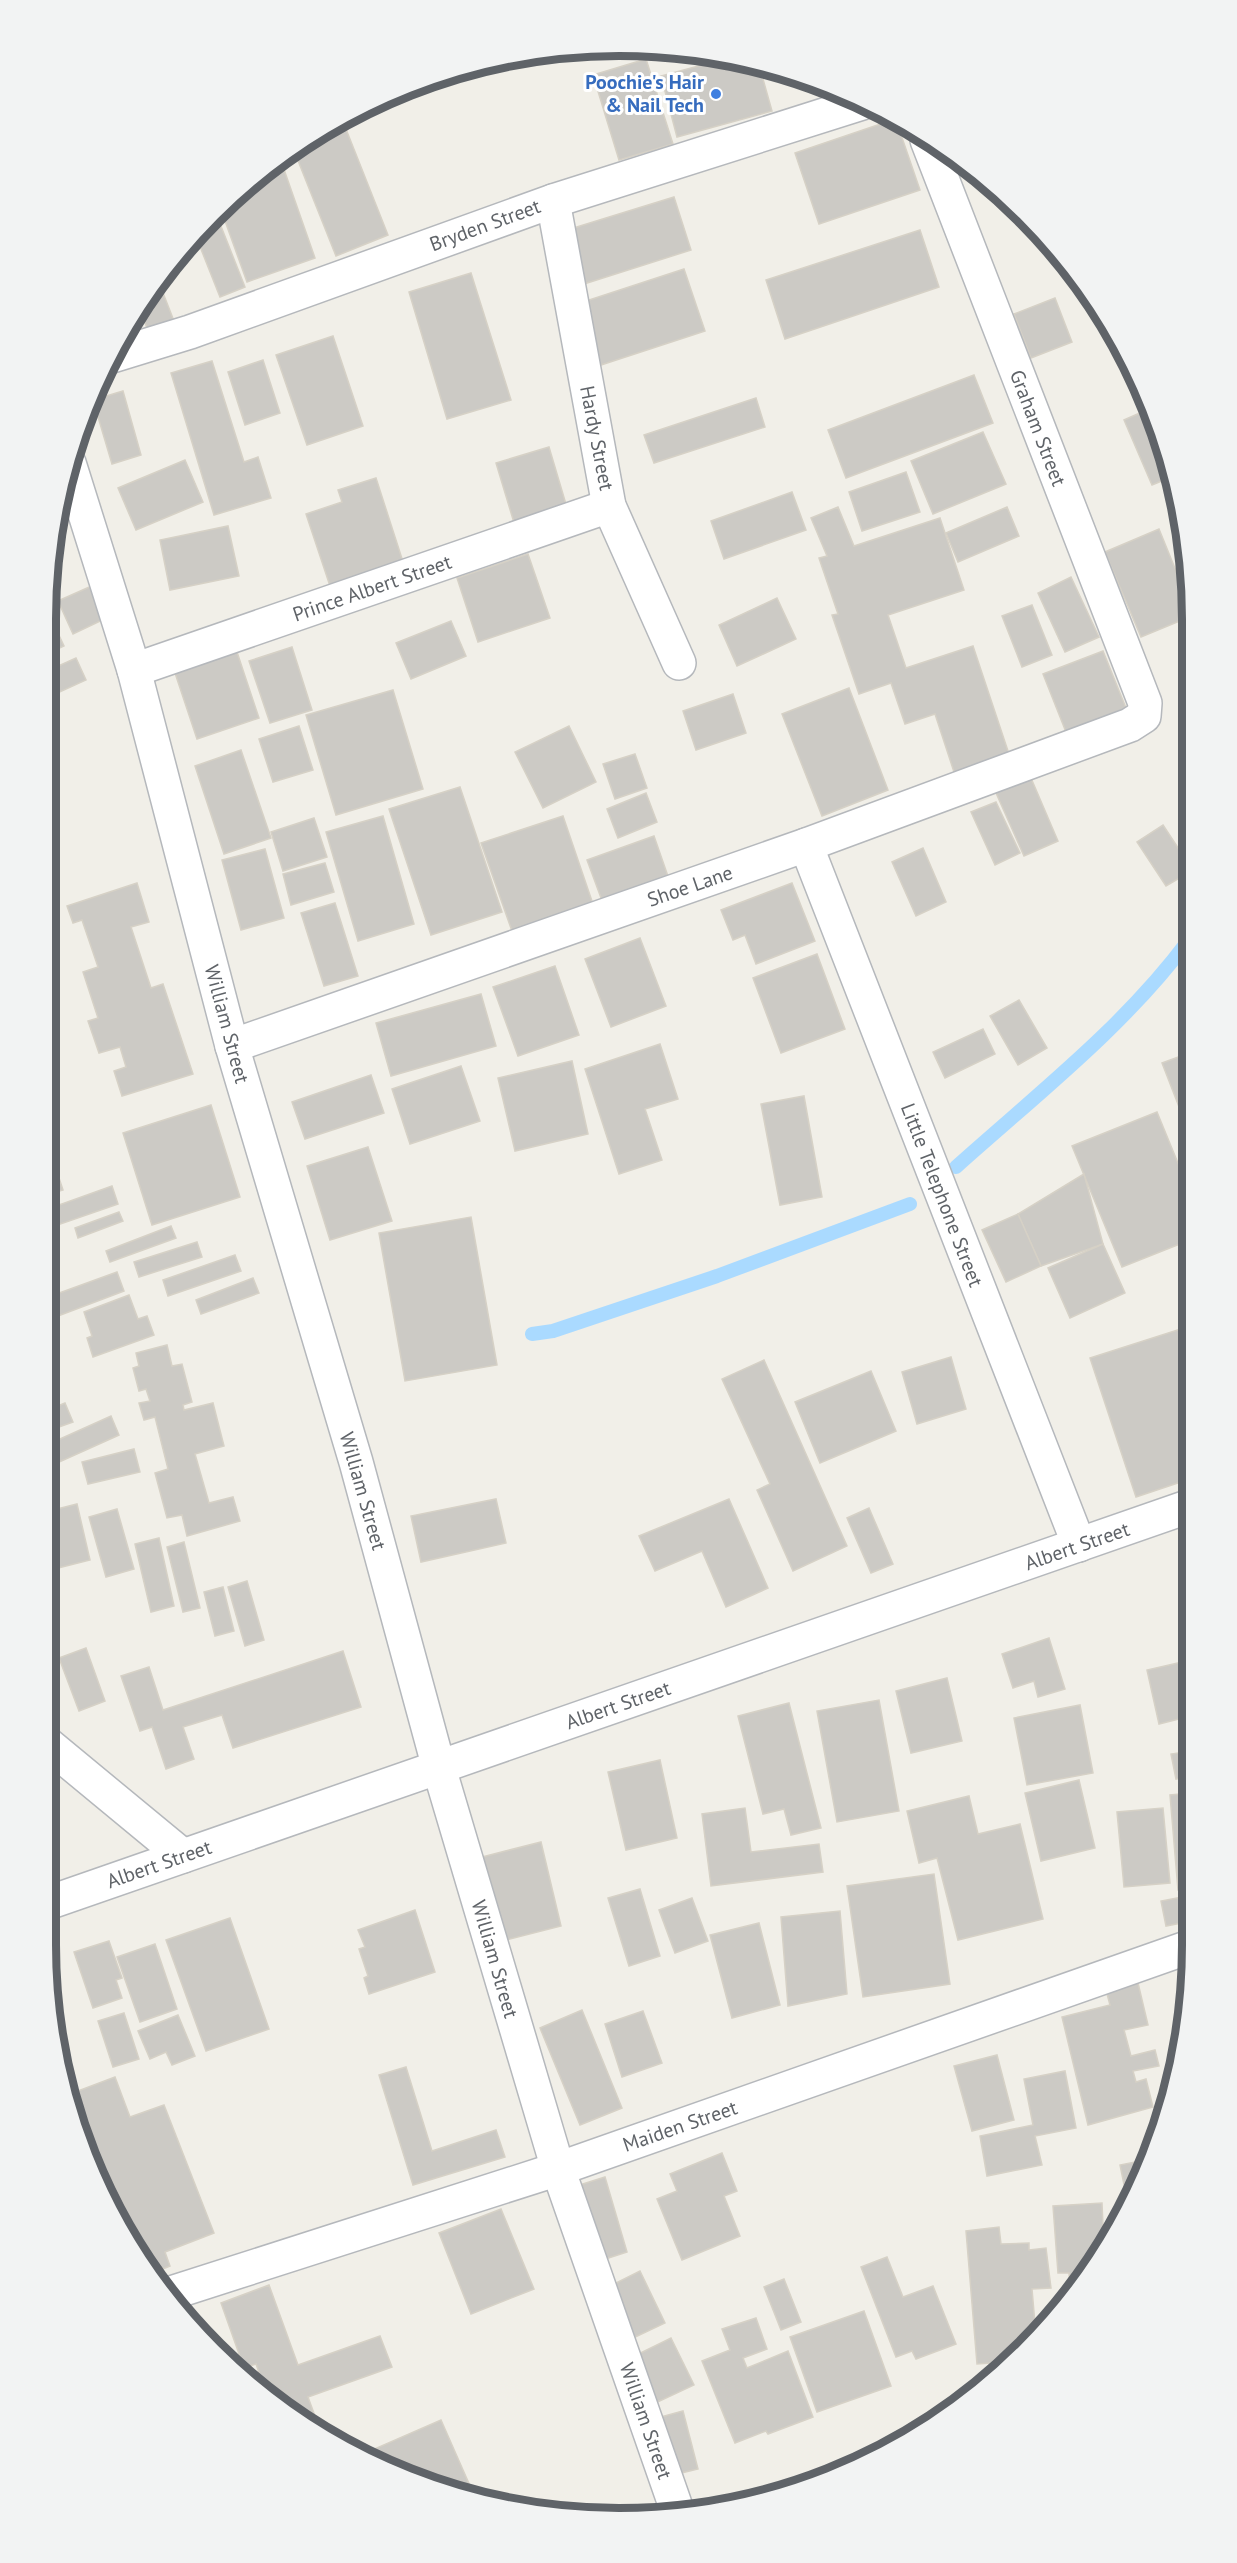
<svg xmlns="http://www.w3.org/2000/svg" width="1237" height="2563" font-family="'PT Sans',sans-serif">
	<rect width="100%" height="100%" fill="#f1efe8"/>
	<g fill="none" stroke-linecap="round" stroke-linejoin="round">
		<g stroke="#aadaff" stroke-width="14">
			<path d="M956,1167C1035,1096 1124,1027 1188,941"/>
			<path d="M532,1334L553,1331L717,1276L910,1204"/>
		</g>
	</g>
	<g fill="#cccac5" stroke="#d6d1c6" stroke-width="1.5">
		<path d="M732,57L759,65L772,111L677,137L661,76Z"/>
		<path d="M646,59L673,144L619,160L593,75Z"/>
		<path d="M342,119L388,235L336,256L293,148Z"/>
		<path d="M892,120L897,123L920,190L819,224L795,153Z"/>
		<path d="M280,158L315,258L247,282L220,207Z"/>
		<path d="M674,197L691,250L584,284L567,230Z"/>
		<path d="M215,211L245,287L220,297L195,234Z"/>
		<path d="M920,230L939,287L785,339L766,280Z"/>
		<path d="M684,269L705,331L601,365L580,303Z"/>
		<path d="M471,273L511,400L447,419L409,292Z"/>
		<path d="M158,280L174,321L148,331L139,306Z"/>
		<path d="M1055,298L1072,342L1031,358L1014,314Z"/>
		<path d="M333,336L363,426L307,445L276,355Z"/>
		<path d="M263,360L280,413L245,425L228,372Z"/>
		<path d="M212,361L244,462L258,457L271,498L214,515L171,373Z"/>
		<path d="M974,375L993,423L846,478L828,430Z"/>
		<path d="M123,391L141,455L112,464L93,400Z"/>
		<path d="M756,398L765,427L654,463L644,435Z"/>
		<path d="M1151,408L1169,478L1152,485L1124,420Z"/>
		<path d="M983,432L1006,484L933,514L911,461Z"/>
		<path d="M549,447L568,511L515,526L496,463Z"/>
		<path d="M185,460L203,502L136,530L118,488Z"/>
		<path d="M906,472L920,512L862,531L849,492Z"/>
		<path d="M376,478L405,568L332,592L306,514L342,502L338,490Z"/>
		<path d="M792,492L806,530L724,559L711,521Z"/>
		<path d="M838,507L854,546L940,518L964,590L888,615L906,668L973,646L1010,757L955,775L935,714L905,724L891,683L859,694L832,615L838,614L819,558L827,556L811,518Z"/>
		<path d="M1007,507L1019,536L958,562L946,533Z"/>
		<path d="M228,526L239,576L170,590L160,540Z"/>
		<path d="M1159,529L1187,598V618L1141,637L1105,552Z"/>
		<path d="M528,554L550,618L478,642L457,578Z"/>
		<path d="M1071,577L1099,637L1065,652L1038,593Z"/>
		<path d="M96,584L111,616L73,634L58,601Z"/>
		<path d="M777,598L796,639L737,666L719,625Z"/>
		<path d="M1032,605L1052,655L1022,667L1002,616Z"/>
		<path d="M46,608L64,646L45,655V618Z"/>
		<path d="M451,621L466,656L411,679L396,643Z"/>
		<path d="M292,647L312,710L270,723L249,661Z"/>
		<path d="M1103,651L1126,708L1066,732L1043,674Z"/>
		<path d="M237,652L259,718L197,739L175,673Z"/>
		<path d="M76,658L86,680L53,695L45,680V672Z"/>
		<path d="M849,688L888,790L822,816L782,714Z"/>
		<path d="M393,690L423,789L336,815L306,715Z"/>
		<path d="M733,694L746,733L696,750L683,711Z"/>
		<path d="M299,726L313,770L273,782L259,739Z"/>
		<path d="M569,726L596,782L543,808L515,752Z"/>
		<path d="M241,750L271,838L224,854L195,766Z"/>
		<path d="M635,754L647,788L615,799L603,764Z"/>
		<path d="M1031,778L1058,841L1024,856L996,793Z"/>
		<path d="M460,787L502,912L431,935L389,809Z"/>
		<path d="M646,793L657,822L618,838L607,809Z"/>
		<path d="M996,802L1020,853L995,865L971,812Z"/>
		<path d="M383,816L414,924L358,941L326,832Z"/>
		<path d="M563,816L594,907L513,934L481,843Z"/>
		<path d="M314,818L327,857L283,871L271,832Z"/>
		<path d="M1163,825L1188,863V873L1166,886L1137,842Z"/>
		<path d="M654,836L670,882L604,906L587,860Z"/>
		<path d="M923,848L946,902L916,916L892,862Z"/>
		<path d="M265,849L284,918L241,930L222,860Z"/>
		<path d="M325,863L334,892L291,905L283,874Z"/>
		<path d="M137,883L149,922L131,927L151,988L163,984L193,1074L122,1096L114,1071L126,1067L120,1047L99,1053L88,1021L98,1018L83,972L98,967L82,920L73,923L67,906Z"/>
		<path d="M792,883L815,941L756,964L745,935L733,940L721,910Z"/>
		<path d="M335,903L358,976L324,986L301,913Z"/>
		<path d="M640,938L666,1006L611,1027L585,959Z"/>
		<path d="M817,954L845,1029L781,1053L753,978Z"/>
		<path d="M555,966L579,1035L518,1056L493,987Z"/>
		<path d="M481,994L496,1046L391,1076L376,1023Z"/>
		<path d="M1019,1000L1047,1048L1018,1065L990,1016Z"/>
		<path d="M983,1029L995,1054L945,1078L933,1052Z"/>
		<path d="M660,1044L678,1099L645,1109L662,1160L619,1174L585,1069Z"/>
		<path d="M1189,1053V1130H1188L1162,1063Z"/>
		<path d="M572,1061L588,1134L515,1151L498,1078Z"/>
		<path d="M461,1066L480,1121L410,1144L392,1089Z"/>
		<path d="M371,1075L384,1113L305,1139L292,1102Z"/>
		<path d="M804,1096L822,1197L780,1205L761,1104Z"/>
		<path d="M211,1105L240,1197L152,1225L123,1133Z"/>
		<path d="M1157,1112L1189,1190L1190,1240L1122,1267L1072,1146Z"/>
		<path d="M368,1147L392,1221L330,1240L307,1166Z"/>
		<path d="M56,1169L63,1190L45,1195V1172Z"/>
		<path d="M1084,1174L1103,1244L1041,1266L1018,1214Z"/>
		<path d="M112,1186L118,1204L46,1229L45,1210Z"/>
		<path d="M119,1212L123,1221L78,1238L75,1228Z"/>
		<path d="M1018,1214L1041,1266L1006,1282L982,1230Z"/>
		<path d="M471,1217L497,1365L405,1381L379,1233Z"/>
		<path d="M171,1226L176,1238L110,1262L106,1251Z"/>
		<path d="M197,1242L202,1257L139,1277L134,1262Z"/>
		<path d="M1103,1244L1125,1293L1070,1318L1048,1268Z"/>
		<path d="M235,1255L241,1271L168,1296L163,1280Z"/>
		<path d="M117,1272L124,1291L58,1316L51,1296Z"/>
		<path d="M253,1278L259,1293L201,1314L196,1300Z"/>
		<path d="M129,1295L138,1319L147,1316L154,1335L93,1357L87,1338L92,1336L84,1312Z"/>
		<path d="M1190,1326V1479L1136,1497L1090,1358Z"/>
		<path d="M167,1345L172,1366L182,1364L192,1402L183,1405L184,1410L213,1403L224,1446L195,1454L209,1503L233,1497L240,1521L187,1536L182,1515L167,1518L155,1473L168,1469L155,1417L144,1420L139,1403L150,1401L146,1389L139,1391L133,1368L139,1366L136,1353Z"/>
		<path d="M951,1357L966,1409L917,1424L902,1372Z"/>
		<path d="M764,1360L847,1546L793,1571L757,1490L770,1484L722,1379Z"/>
		<path d="M871,1371L896,1431L820,1463L795,1402Z"/>
		<path d="M65,1403L73,1422L45,1432V1411Z"/>
		<path d="M111,1416L119,1435L57,1463L49,1444Z"/>
		<path d="M134,1449L140,1472L88,1484L82,1462Z"/>
		<path d="M496,1499L506,1543L421,1562L411,1516Z"/>
		<path d="M729,1499L768,1588L726,1607L702,1551L655,1571L639,1536Z"/>
		<path d="M77,1504L90,1560L50,1570L45,1550V1512Z"/>
		<path d="M869,1508L893,1564L871,1573L847,1518Z"/>
		<path d="M117,1509L134,1569L106,1577L89,1517Z"/>
		<path d="M159,1538L174,1606L151,1612L135,1544Z"/>
		<path d="M184,1542L200,1608L183,1612L167,1547Z"/>
		<path d="M247,1581L264,1640L245,1646L228,1587Z"/>
		<path d="M223,1587L234,1631L215,1636L204,1592Z"/>
		<path d="M1049,1638L1065,1689L1038,1697L1034,1681L1013,1688L1002,1654Z"/>
		<path d="M86,1648L105,1701L79,1711L59,1658Z"/>
		<path d="M343,1651L361,1707L233,1748L222,1715L183,1727L194,1759L166,1769L152,1727L140,1731L121,1676L149,1667L163,1710Z"/>
		<path d="M1191,1660V1716L1159,1724L1147,1670Z"/>
		<path d="M947,1678L962,1741L911,1753L896,1691Z"/>
		<path d="M879,1700L899,1811L837,1822L817,1711Z"/>
		<path d="M789,1703L821,1828L791,1835L784,1809L763,1814L738,1716Z"/>
		<path d="M1080,1705L1093,1773L1027,1785L1014,1718Z"/>
		<path d="M1191,1751V1776L1176,1779L1171,1754Z"/>
		<path d="M660,1760L677,1838L626,1850L608,1772Z"/>
		<path d="M1079,1780L1095,1848L1041,1861L1025,1793Z"/>
		<path d="M1191,1793L1192,1889L1178,1890L1170,1795Z"/>
		<path d="M969,1796L978,1834L1020,1824L1043,1919L958,1940L937,1858L919,1863L907,1811Z"/>
		<path d="M745,1808L751,1852L819,1844L823,1872L711,1886L702,1814Z"/>
		<path d="M1163,1808L1170,1883L1124,1887L1117,1812Z"/>
		<path d="M541,1842L561,1926L498,1942L478,1858Z"/>
		<path d="M934,1874L950,1984L863,1997L847,1886Z"/>
		<path d="M640,1889L660,1956L629,1966L608,1898Z"/>
		<path d="M1188,1896L1192,1921L1166,1926L1161,1901Z"/>
		<path d="M692,1898L708,1941L675,1953L659,1910Z"/>
		<path d="M415,1910L435,1972L369,1994L364,1978L368,1976L359,1949L365,1947L358,1930Z"/>
		<path d="M840,1911L847,1994L788,2006L781,1917Z"/>
		<path d="M230,1918L269,2029L206,2051L166,1940Z"/>
		<path d="M759,1923L780,2005L732,2018L710,1935Z"/>
		<path d="M109,1941L122,1978L116,1980L122,1998L93,2008L74,1952Z"/>
		<path d="M155,1944L177,2009L140,2022L117,1957Z"/>
		<path d="M1138,1983L1148,2025L1124,2030L1131,2056L1155,2050L1159,2066L1133,2071L1136,2082L1146,2079L1153,2107L1088,2125L1062,2017L1110,2005L1106,1990Z"/>
		<path d="M582,2010L622,2108L580,2125L540,2028Z"/>
		<path d="M643,2011L662,2063L622,2077L605,2024Z"/>
		<path d="M124,2013L139,2059L113,2067L98,2021Z"/>
		<path d="M178,2015L195,2056L172,2065L166,2052L150,2059L138,2031Z"/>
		<path d="M997,2055L1014,2120L972,2131L954,2066Z"/>
		<path d="M406,2067L432,2151L496,2130L505,2157L413,2185L379,2075Z"/>
		<path d="M1065,2071L1076,2128L1035,2136L1042,2165L987,2176L980,2136L1033,2125L1024,2079Z"/>
		<path d="M115,2077L130,2117L164,2105L214,2233L165,2252L170,2266L153,2273L76,2129L70,2094Z"/>
		<path d="M722,2153L737,2191L724,2196L740,2236L682,2260L657,2199L677,2191L670,2174Z"/>
		<path d="M1150,2159L1148,2164L1127,2199L1120,2165Z"/>
		<path d="M605,2177L627,2252L593,2263L570,2188Z"/>
		<path d="M1102,2203L1103,2226H1110L1070,2290L1069,2273H1058L1053,2206Z"/>
		<path d="M501,2209L534,2289L471,2314L439,2233Z"/>
		<path d="M999,2227L1001,2244L1029,2243V2250L1046,2248L1051,2288L1032,2289L1036,2336L1007,2362L977,2364L966,2231Z"/>
		<path d="M887,2257L903,2297L933,2286L956,2344L916,2359L912,2351L896,2357L861,2267Z"/>
		<path d="M640,2271L665,2323L629,2340L604,2289Z"/>
		<path d="M784,2279L801,2322L781,2330L764,2287Z"/>
		<path d="M269,2285L298,2365L380,2336L392,2367L308,2397L315,2416L303,2421L267,2395L256,2364L244,2368L221,2303Z"/>
		<path d="M864,2311L891,2386L817,2412L790,2337Z"/>
		<path d="M756,2318L767,2349L743,2358L747,2368L788,2351L813,2417L768,2434L766,2431L735,2443L702,2361L730,2350L722,2329Z"/>
		<path d="M671,2338L694,2385L649,2406L626,2360Z"/>
		<path d="M683,2411L698,2469L673,2475L657,2418Z"/>
		<path d="M441,2420L474,2495L376,2458L372,2450Z"/>
	</g>
	<g fill="none" stroke-linecap="round" stroke-linejoin="round">
		<g stroke="#b5b8bc" stroke-width="36">
			<g id="minor">
				<path d="M553,201L609,506L679,663"/>
				<path d="M112,356L190,332L553,201L862,103"/>
				<path d="M69,463L134,670L232,1046L356,1462L439,1768L558,2169L678,2513"/>
				<path d="M134,670L609,506"/>
				<path d="M806,845L1079,1545"/>
				<path d="M232,1046L806,845L1130,725L1144,716L1145,703L927,140"/>
				<path d="M45,1742L183,1856"/>
				<path d="M45,1904L1190,1506"/>
				<path d="M165,2295L558,2169L1192,1946"/>
			</g>
		</g>
		<use href="#minor" stroke="#fff" stroke-width="33"/>
	</g>
	<circle fill="#3f7fe0" stroke="#fff" stroke-width="2" cx="716" cy="94" r="6"/>
	<g text-anchor="middle" dominant-baseline="central" stroke-width="6" stroke-linejoin="round" paint-order="stroke">
		<g font-size="20" font-weight="bold" fill="#366cbe" stroke="#fff" text-anchor="end">
			<text x="704" y="82">Poochie's Hair<tspan x="704" dy="23">&amp; Nail Tech</tspan></text>
		</g>
		<g font-size="20" fill="#5f6368" stroke="#fff">
			<text transform="translate(485 225) rotate(-20)">Bryden Street</text>
			<text transform="translate(1038 428) rotate(69)">Graham Street</text>
			<text transform="translate(597 438) rotate(79)">Hardy Street</text>
			<text transform="translate(372 588) rotate(-19)">Prince Albert Street</text>
			<text transform="translate(690 886) rotate(-19)">Shoe Lane</text>
			<text transform="translate(227 1024) rotate(75)">William Street</text>
			<text transform="translate(942 1195) rotate(69)">Little Telephone Street</text>
			<text transform="translate(363 1491) rotate(74)">William Street</text>
			<text transform="translate(1077 1546) rotate(-19)">Albert Street</text>
			<text transform="translate(618 1705) rotate(-19)">Albert Street</text>
			<text transform="translate(159 1864) rotate(-19)">Albert Street</text>
			<text transform="translate(495 1959) rotate(74)">William Street</text>
			<text transform="translate(680 2126) rotate(-19)">Maiden Street</text>
			<text transform="translate(646 2421) rotate(71)">William Street</text>
		</g>
	</g>
	<path d="M0 0H1237V2563H0ZM619 56H619A563 563 0 0 1 1182 619V1945A563 563 0 0 1 619 2508H619A563 563 0 0 1 56 1945V619A563 563 0 0 1 619 56Z" fill="#f2f3f3" fill-rule="evenodd"/>
	<path fill="none" stroke="#5f6368" stroke-width="8" d="M619 56H619A563 563 0 0 1 1182 619V1945A563 563 0 0 1 619 2508H619A563 563 0 0 1 56 1945V619A563 563 0 0 1 619 56Z"/>
</svg>
